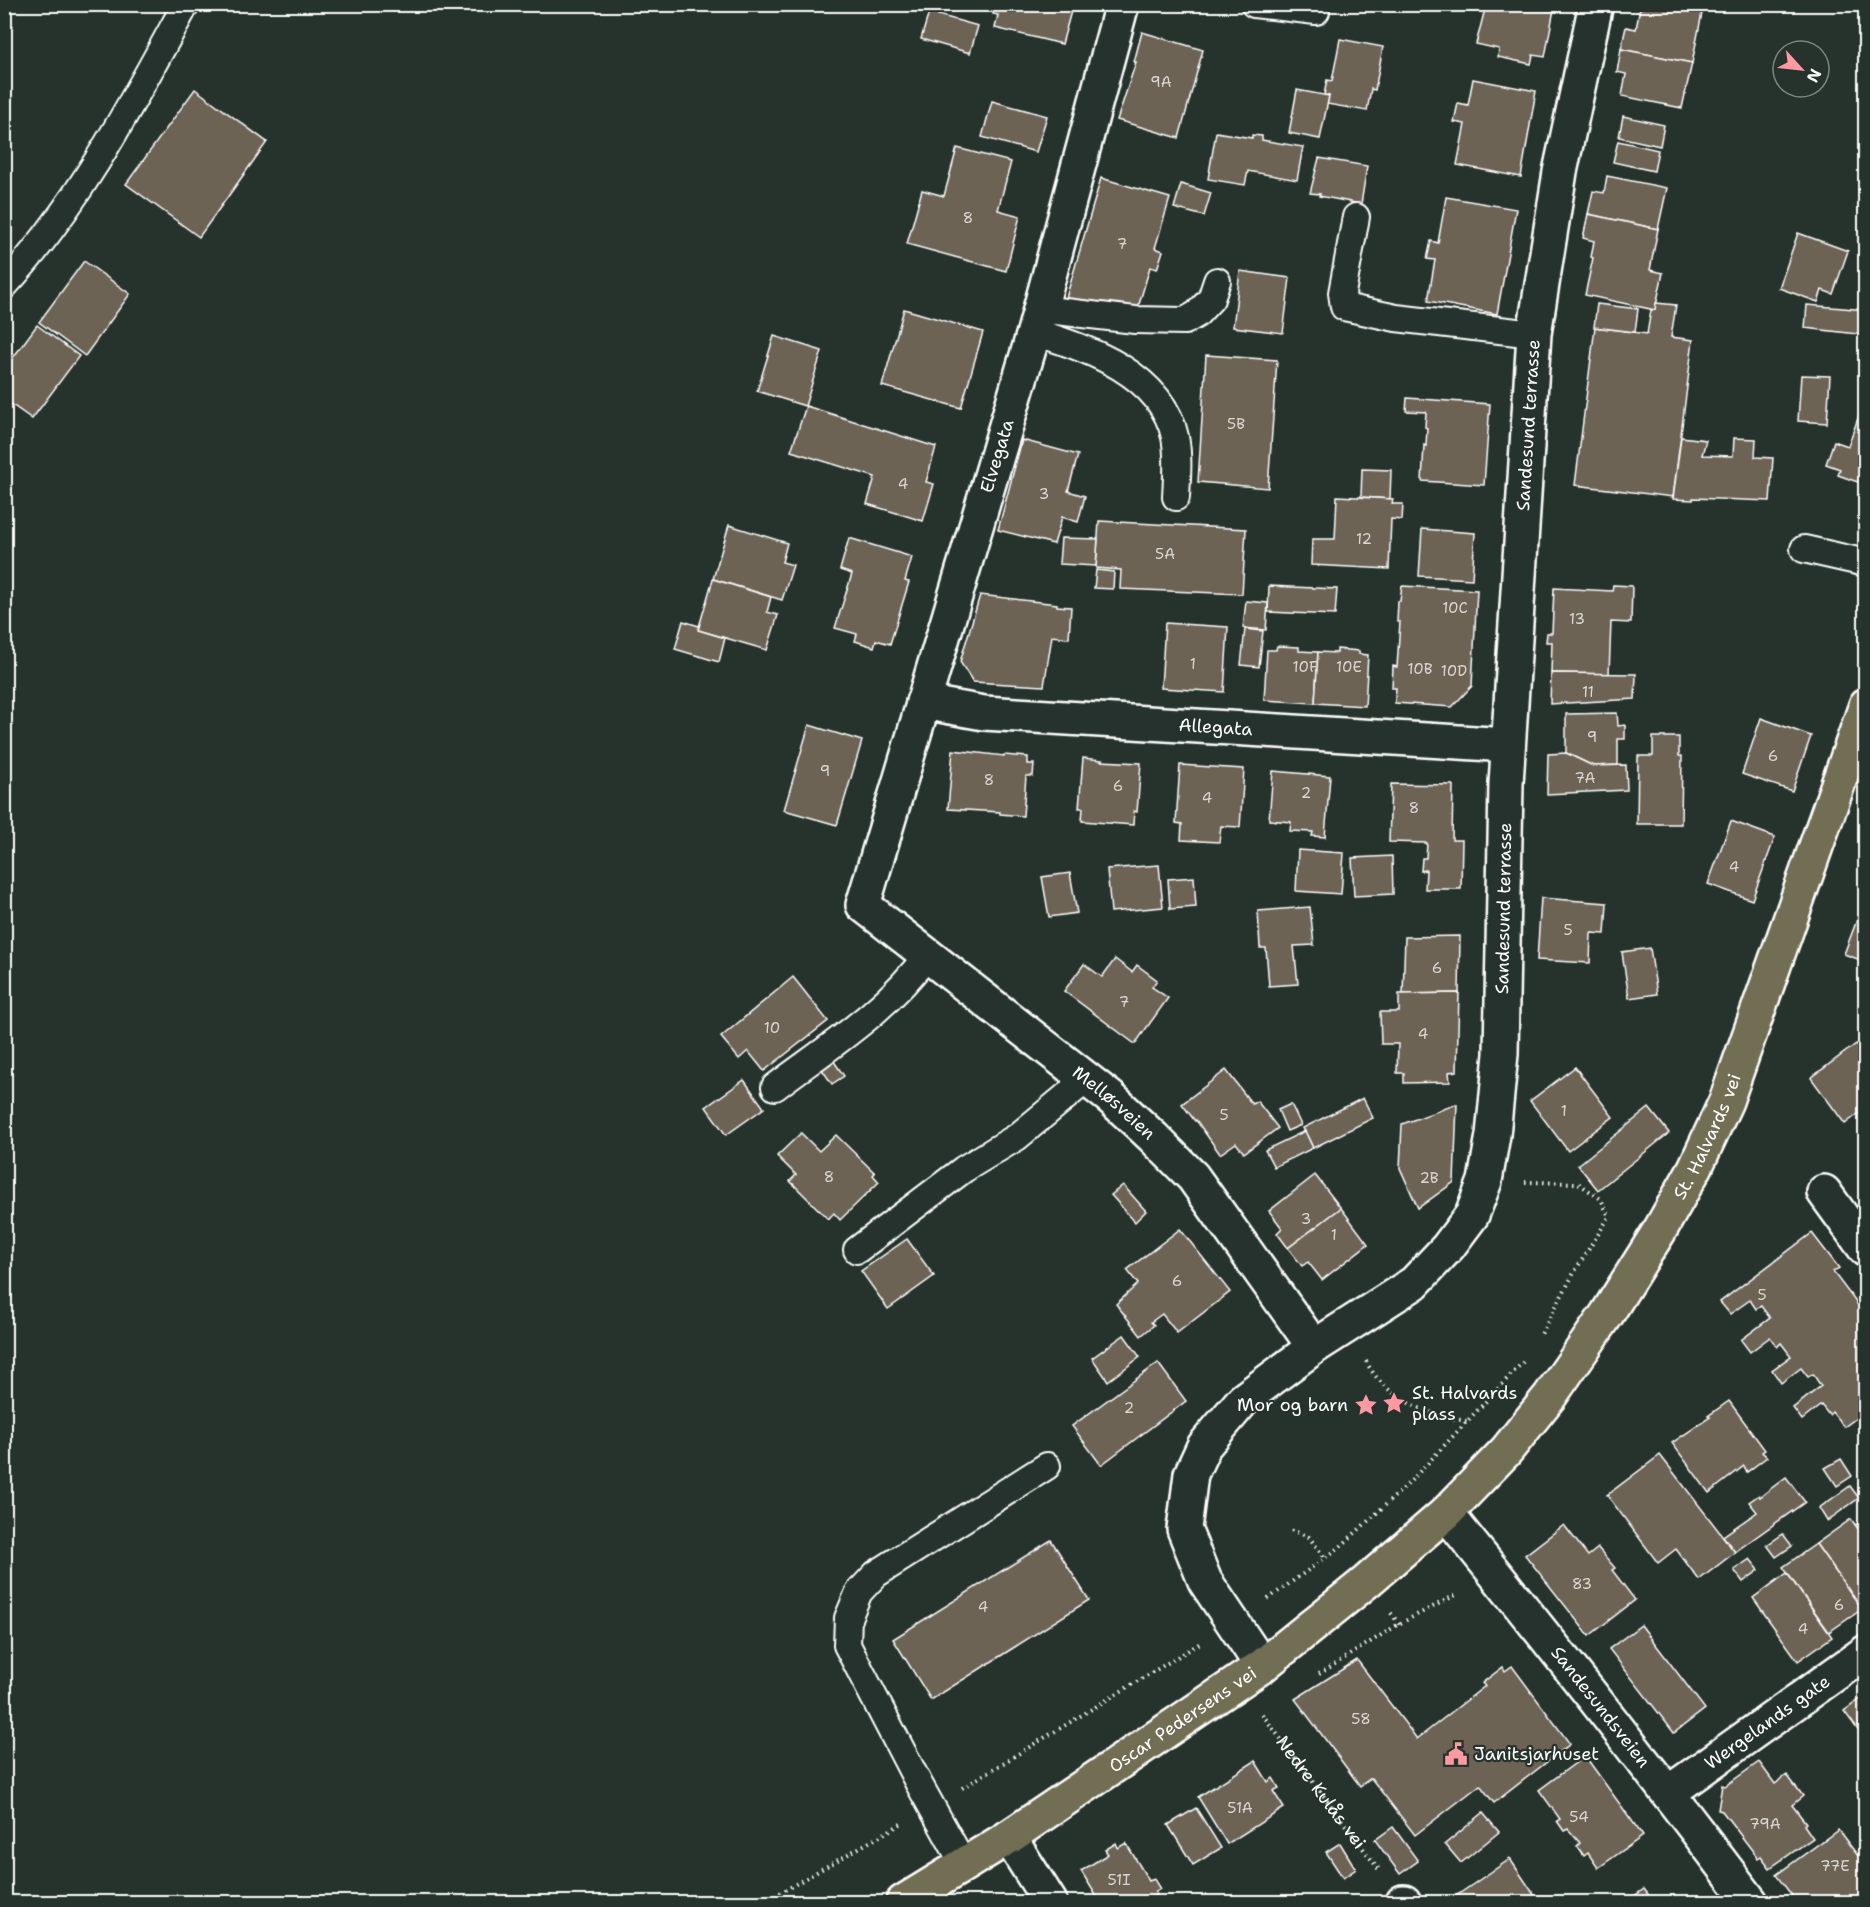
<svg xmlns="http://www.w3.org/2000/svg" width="1870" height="1907" font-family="'Shantell Sans',sans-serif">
	<rect width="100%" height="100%" fill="#26332d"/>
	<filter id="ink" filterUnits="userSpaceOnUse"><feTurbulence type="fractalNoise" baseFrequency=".0167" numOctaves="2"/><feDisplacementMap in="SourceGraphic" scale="12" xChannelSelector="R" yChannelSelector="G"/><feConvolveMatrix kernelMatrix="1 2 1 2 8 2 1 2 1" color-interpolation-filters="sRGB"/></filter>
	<g filter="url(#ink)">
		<g fill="#6d6455" stroke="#fff" stroke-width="1.5">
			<path d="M1001,4L1014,7L1015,4H1073L1062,44L995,28L998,15L993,14L995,5L1000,6Z"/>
			<path d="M1468,4H1555L1545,57L1533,55L1531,64L1498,57L1499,49L1476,44L1485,9Z"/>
			<path d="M1645,4H1699L1697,12L1702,13L1692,63L1621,49L1626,27L1636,29L1640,8H1644Z"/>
			<path d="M930,9L939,11L938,15L978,26L970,53L921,39Z"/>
			<path d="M1142,32L1203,50L1179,138L1117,120L1136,62H1134Z"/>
			<path d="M1340,39L1383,47L1375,90L1371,89L1367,111L1327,104L1329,96L1324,95L1327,80L1332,81Z"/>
			<path d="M1621,49L1692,63L1682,108L1622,96L1626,74L1617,72Z"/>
			<path d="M1473,79L1536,91L1521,177L1457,165L1465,124L1454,122L1458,103L1468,105Z"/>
			<path d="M195,89L267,142L199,237L126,184Z"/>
			<path d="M1297,90L1329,96L1320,139L1289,133Z"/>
			<path d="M992,101L1047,116L1036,152L982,137Z"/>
			<path d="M1623,116L1664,125L1660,146L1619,137Z"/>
			<path d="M1216,132L1252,138V135L1262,136V140L1303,147L1297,180L1248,171L1245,185L1208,179Z"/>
			<path d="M1618,141L1658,150L1654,171L1613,162Z"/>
			<path d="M957,148L1011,162L998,210L1020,216L1006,271L907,244L922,190L944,196Z"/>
			<path d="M1319,158L1367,166L1361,204L1319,196L1320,194L1310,193Z"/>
			<path d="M1607,176L1667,188L1658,229L1588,214L1593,191L1604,193Z"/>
			<path d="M1101,178L1170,198L1155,248L1163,251L1157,269L1150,267L1135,318L1066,298Z"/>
			<path d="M1181,184L1211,193L1204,216L1174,208Z"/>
			<path d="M1446,197L1516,209L1497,314L1428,301L1435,260L1427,259L1431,241L1438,243Z"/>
			<path d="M1588,214L1658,229L1650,270L1663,273L1655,310L1585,295L1593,258L1591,257L1594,241L1583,238Z"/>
			<path d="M1798,233L1848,251L1833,294L1822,290L1818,302L1779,288Z"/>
			<path d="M84,261L130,294L85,356L39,322Z"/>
			<path d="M1240,271L1290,278L1283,333L1233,327Z"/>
			<path d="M1656,303L1676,305L1671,337L1693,340L1673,497L1575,485L1595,327L1647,334L1651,310H1655Z"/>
			<path d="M1597,304L1638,309L1635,332L1594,327Z"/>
			<path d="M1807,305L1866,310V335L1805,328Z"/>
			<path d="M904,309L983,332L961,408L882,386Z"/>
			<path d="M37,325L79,356L32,419L4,399V370Z"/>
			<path d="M774,336L822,351L805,406L757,391Z"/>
			<path d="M1206,355L1277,360L1268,488L1198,482Z"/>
			<path d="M1801,375L1830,376L1827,423L1798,421Z"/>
			<path d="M1407,398L1490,404L1484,485L1422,481L1424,445L1426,446L1427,428L1425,427L1426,412L1406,411Z"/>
			<path d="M1866,404V485L1838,475L1840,469L1826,464L1834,441L1848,446L1861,410L1863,411Z"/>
			<path d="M806,406L936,447L926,482L934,484L923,521L867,504L875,477L791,451Z"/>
			<path d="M1681,437L1706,440L1702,455L1733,456L1734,438L1756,439L1755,457L1773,458L1770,501L1693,498V500L1673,499Z"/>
			<path d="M1022,440L1078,455L1068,491L1085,496L1078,522L1062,517L1054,544L998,530Z"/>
			<path d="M1362,469L1391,470L1390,499L1361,497Z"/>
			<path d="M1337,496L1393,499L1392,504H1403L1402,520L1391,519L1389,569L1311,565L1312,539H1335Z"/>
			<path d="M1099,521L1246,529L1242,594L1120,589L1121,570L1096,568Z"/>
			<path d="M729,525L787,543L782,562L793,565L782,600L713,579Z"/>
			<path d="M1422,529L1475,533L1472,579L1419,576Z"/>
			<path d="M849,538L912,557L905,581L909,582L890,644L876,640L874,647L855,641L857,634L835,628L852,574L840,570Z"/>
			<path d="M1061,538L1098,539L1096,566L1059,564Z"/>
			<path d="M1096,570L1114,572L1113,589L1094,588Z"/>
			<path d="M713,579L771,597L767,612L778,615L767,650L698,630Z"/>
			<path d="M1613,585L1632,586L1631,623L1611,622L1609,674L1551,673L1552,642H1546L1547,633H1552L1554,588L1612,591Z"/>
			<path d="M1269,586L1337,589L1335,615L1268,612Z"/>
			<path d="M1402,586L1477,590L1472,686L1452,707L1395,703L1396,688H1392L1393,666L1397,667L1400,622H1397L1398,601H1400Z"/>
			<path d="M980,595L1057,604V606L1071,607L1069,638L1052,636L1044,686L973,682L960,662Z"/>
			<path d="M1246,601L1268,603L1266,630L1243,628Z"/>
			<path d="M683,621L699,626L698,630L725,638L719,662L675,649Z"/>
			<path d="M1165,623L1228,627L1224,692L1161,688Z"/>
			<path d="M1245,629L1263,631L1259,667L1241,665Z"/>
			<path d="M1277,646L1299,647V651L1318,652L1315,703L1264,700L1267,650H1276Z"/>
			<path d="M1337,649L1359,651V654L1368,655L1365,706L1315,703L1318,652L1337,653Z"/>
			<path d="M1551,673L1636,674L1635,699L1550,704Z"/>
			<path d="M1617,713L1618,726L1625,725V739H1618V765L1593,766L1566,753V714Z"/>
			<path d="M1761,718L1811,736L1792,791L1742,774Z"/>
			<path d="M809,725L862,741L837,825L784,810Z"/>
			<path d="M1653,737H1679V756H1682L1681,824H1637L1638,756H1653Z"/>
			<path d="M953,750L1004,756V755L1028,757V764H1034L1033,776H1026L1023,816L1000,814V812L948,809Z"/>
			<path d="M1566,753L1593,766L1626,765L1627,790L1547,794L1548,754Z"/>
			<path d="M1083,758L1102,760L1101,761L1141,763L1137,812L1134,811L1133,825L1082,821L1083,808H1079Z"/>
			<path d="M1180,765L1244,769L1240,827L1221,826L1219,842L1181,840L1182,824L1176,823Z"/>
			<path d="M1273,771L1330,776L1325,837L1312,836L1313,832L1290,831L1291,822L1269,820Z"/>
			<path d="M1391,784L1453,785L1452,840H1462L1461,889H1425L1426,870L1421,871L1422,858H1426L1427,843L1389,842Z"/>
			<path d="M1731,821L1775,837L1752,900L1708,884Z"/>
			<path d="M1298,850L1344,853L1341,894L1296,891Z"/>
			<path d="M1392,856L1393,894L1354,896L1352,858Z"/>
			<path d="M1159,865L1163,907L1111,912L1107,869Z"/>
			<path d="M1070,873L1077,913L1049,917L1042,877Z"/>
			<path d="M1194,877L1196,907L1170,909L1168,879Z"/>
			<path d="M1866,896V962L1844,954Z"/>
			<path d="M1541,898L1607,903L1605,934L1591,933L1590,963L1537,960Z"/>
			<path d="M1310,907L1314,945L1294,946L1298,984L1269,986L1266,948H1260L1258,911Z"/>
			<path d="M1460,936L1459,993L1403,994L1405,937Z"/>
			<path d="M1650,948L1657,994L1629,998L1622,952Z"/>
			<path d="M1115,959L1132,972L1137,965L1157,980L1152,987L1168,998L1135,1044L1064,991L1084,964L1102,977Z"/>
			<path d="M793,977L828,1021L764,1071L748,1051L739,1059L721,1037Z"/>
			<path d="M1459,993L1457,1071L1449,1072L1450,1082L1404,1083V1073H1397L1398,1044H1381L1380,1012H1399V994Z"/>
			<path d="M1856,1044L1866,1058V1108L1845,1124L1811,1078Z"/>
			<path d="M833,1060L844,1076L832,1084L821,1068Z"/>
			<path d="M1575,1067L1613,1117L1568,1151L1530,1101Z"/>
			<path d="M1226,1070L1252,1104L1257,1101L1278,1128L1244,1153L1236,1143L1220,1154L1196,1120L1195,1121L1182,1104Z"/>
			<path d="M744,1080L764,1108L726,1135L706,1107Z"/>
			<path d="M1363,1098L1373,1118L1313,1148L1303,1128Z"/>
			<path d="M1291,1104L1301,1125L1287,1131L1278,1110Z"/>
			<path d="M1457,1104L1454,1182L1418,1208L1400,1168L1402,1124Z"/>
			<path d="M1649,1108L1669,1133L1598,1190L1578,1165Z"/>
			<path d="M1305,1131L1313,1148L1274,1167L1265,1150Z"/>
			<path d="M801,1133L819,1151L836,1135L875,1173L873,1175L879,1182L840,1220L834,1213L828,1219L790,1181L796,1175L777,1156Z"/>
			<path d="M1315,1175L1341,1208L1288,1248L1277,1233L1282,1228L1269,1211Z"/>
			<path d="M1123,1185L1146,1211L1135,1222L1111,1195Z"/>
			<path d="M1341,1208L1368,1244L1322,1280L1308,1262L1302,1266L1288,1248Z"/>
			<path d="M1180,1229L1230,1292L1177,1333L1162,1314L1151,1322L1154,1325L1141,1336L1116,1304L1138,1284L1127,1270Z"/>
			<path d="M1812,1233L1839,1268L1833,1272L1858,1305L1863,1301L1866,1304V1411L1844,1427L1832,1412L1829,1415L1821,1405L1802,1420L1793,1408L1821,1386L1813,1374L1808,1377L1801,1368L1781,1383L1772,1370L1791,1356L1781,1343L1777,1347L1770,1337L1750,1352L1741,1340L1770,1318L1761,1306L1756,1309L1750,1300L1730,1314L1720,1302Z"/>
			<path d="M907,1239L934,1276L888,1309L861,1271Z"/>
			<path d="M1124,1335L1140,1357L1108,1381L1092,1358Z"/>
			<path d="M1158,1363L1186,1401L1101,1465L1072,1426Z"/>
			<path d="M1729,1401L1765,1450L1762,1452L1767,1457L1747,1472L1744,1466L1709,1493L1672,1443L1710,1417L1708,1416Z"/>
			<path d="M1660,1455L1735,1552L1699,1580L1676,1549L1658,1563L1607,1495Z"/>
			<path d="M1841,1459L1852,1476L1837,1486L1825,1468Z"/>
			<path d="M1786,1477L1805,1502L1735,1552L1723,1536L1757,1512L1749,1502L1759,1495L1760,1497Z"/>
			<path d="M1850,1486L1859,1498L1827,1521L1819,1508Z"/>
			<path d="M1866,1518V1540L1855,1525Z"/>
			<path d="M1851,1519L1866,1540V1606L1862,1609L1816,1544Z"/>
			<path d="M1564,1525L1588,1556L1598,1548L1615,1568L1612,1570L1635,1600L1589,1636L1525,1555Z"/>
			<path d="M1783,1534L1792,1546L1776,1557L1767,1545Z"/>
			<path d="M1051,1540L1089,1600L931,1700L893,1639Z"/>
			<path d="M1816,1544L1862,1609L1829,1632L1783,1567Z"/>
			<path d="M1750,1559L1759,1570L1743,1582L1734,1570Z"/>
			<path d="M1787,1573L1832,1637L1798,1661L1753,1598Z"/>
			<path d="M1641,1625L1705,1709L1674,1733L1609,1649Z"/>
			<path d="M1357,1660L1417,1739L1485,1686L1482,1683L1503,1667L1505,1671L1512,1666L1570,1744L1494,1803L1480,1785L1415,1835L1371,1778L1360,1786L1295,1699Z"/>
			<path d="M1866,1695V1741L1844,1711Z"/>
			<path d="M1585,1756L1643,1836L1598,1868L1588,1853L1584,1856L1577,1846L1580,1843L1568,1829L1564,1831L1557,1821L1560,1819L1539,1790Z"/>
			<path d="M1255,1761L1268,1782L1273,1778L1279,1788L1273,1791L1284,1808L1227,1844L1198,1797Z"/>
			<path d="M1759,1762L1775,1784L1787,1775L1803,1796L1792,1805L1806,1823L1804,1825L1813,1838L1770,1868L1761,1856L1758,1858L1722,1811L1718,1810L1722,1785L1725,1786Z"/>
			<path d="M1196,1808L1221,1848L1193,1865L1168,1825Z"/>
			<path d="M1483,1813L1499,1832L1461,1863L1445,1844Z"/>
			<path d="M1393,1827L1418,1861L1400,1874L1375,1840Z"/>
			<path d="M1838,1830L1866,1866V1902H1797L1776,1875Z"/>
			<path d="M1116,1843L1118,1848L1126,1843L1149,1881L1154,1879L1160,1889L1155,1892L1157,1895L1144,1902H1100L1081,1871L1108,1854L1105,1850Z"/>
			<path d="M1340,1843L1356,1869L1343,1878L1326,1852Z"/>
			<path d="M1510,1859L1539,1902H1452L1450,1900Z"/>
			<path d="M1644,1889L1654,1902H1626Z"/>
		</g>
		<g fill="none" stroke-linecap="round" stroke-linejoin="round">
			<g stroke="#fff" stroke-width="30">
				<g id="service">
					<path d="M1254,4L1316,11"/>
					<path d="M1356,217L1342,293L1344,307L1396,318L1534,334"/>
					<path d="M4,286C78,207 134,99 186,4"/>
					<path d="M1039,309L1135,320L1185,321L1197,314L1211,299L1217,281"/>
					<path d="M1034,332C1088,348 1162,374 1175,437C1179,457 1177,477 1176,497"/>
					<path d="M1804,549L1866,563"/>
					<path d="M775,1087C828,1047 888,1010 927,955"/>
					<path d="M857,1250L964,1169L1017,1137L1087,1079"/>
					<path d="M964,1865L919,1784L847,1645L848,1618L859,1592L876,1574L1047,1466"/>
				</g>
			</g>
			<g stroke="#fff" stroke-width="38">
				<g id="minor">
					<path id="s2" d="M1122,4L1034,332L863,905L1111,1098L1153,1137L1193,1177L1314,1347"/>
					<path id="s3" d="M923,702L984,713L1508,745"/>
					<path d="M1824,1192L1866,1250"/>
					<path id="s4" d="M1446,1513C1550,1641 1652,1771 1751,1902"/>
					<path id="s5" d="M1262,1666L1205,1581L1184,1529L1191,1474L1204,1446L1243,1400L1314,1347L1414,1283L1448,1247L1472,1215L1485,1181L1493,1135L1501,1054L1506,784L1534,334L1560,172L1596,4"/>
					<path id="s6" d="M1668,1793L1866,1652"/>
					<path d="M1009,1837L1050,1902"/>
					<path d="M1403,1902H1404"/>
				</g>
			</g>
			<g stroke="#fff" stroke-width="38">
				<g id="primary">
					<path id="s7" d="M903,1902L1009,1837L1262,1666L1366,1582L1446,1513L1506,1451L1550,1396L1607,1314L1660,1230L1695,1168L1726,1101L1866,705"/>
				</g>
			</g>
			<g stroke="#fff" stroke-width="4" stroke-dasharray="1.5 4.5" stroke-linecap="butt">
				<path d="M1525,1182L1578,1183L1601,1199L1609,1217L1575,1271L1540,1336"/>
				<path d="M1366,1361C1385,1399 1428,1415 1467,1421"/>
				<path d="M1291,1530L1309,1537L1325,1558"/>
				<path d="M1268,1599L1339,1548L1407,1485L1523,1362"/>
				<path d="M1391,1613L1399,1624"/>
				<path d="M1319,1674L1399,1624L1456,1595"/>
				<path id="s1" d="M1262,1714L1380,1871"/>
				<path d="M962,1788L1202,1642"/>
				<path d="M764,1902L901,1824"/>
			</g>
			<use href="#service" stroke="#26332d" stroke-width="26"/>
			<use href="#minor" stroke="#26332d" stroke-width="33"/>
			<use href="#primary" stroke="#726e52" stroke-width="33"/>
		</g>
	</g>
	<defs>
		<g id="sight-bare" transform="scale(1.8)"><path d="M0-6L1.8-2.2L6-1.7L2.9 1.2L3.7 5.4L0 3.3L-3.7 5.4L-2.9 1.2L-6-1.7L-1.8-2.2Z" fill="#ff9aa2" stroke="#26332d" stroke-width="2.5" paint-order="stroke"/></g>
		<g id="civic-bare" transform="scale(1.8)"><path d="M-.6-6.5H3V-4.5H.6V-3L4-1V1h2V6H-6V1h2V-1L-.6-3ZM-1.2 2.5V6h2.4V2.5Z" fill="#ff9aa2" stroke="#26332d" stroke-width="2.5" paint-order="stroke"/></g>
	</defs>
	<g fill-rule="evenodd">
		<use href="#sight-bare" x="1394" y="1403"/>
		<use href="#sight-bare" x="1366" y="1405"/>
		<use href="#civic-bare" x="1456" y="1754"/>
	</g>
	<g text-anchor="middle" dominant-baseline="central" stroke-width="4.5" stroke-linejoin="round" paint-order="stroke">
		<g font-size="15" fill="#dad8d4">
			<text x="1161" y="82">9A</text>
			<text x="968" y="218">8</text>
			<text x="1122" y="244">7</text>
			<text x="1236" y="424">5B</text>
			<text x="903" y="484">4</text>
			<text x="1044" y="494">3</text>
			<text x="1364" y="539">12</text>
			<text x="1165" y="554">5A</text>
			<text x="1455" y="608">10C</text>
			<text x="1577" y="619">13</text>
			<text x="1193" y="664">1</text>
			<text x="1305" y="667">10F</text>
			<text x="1349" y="667">10E</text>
			<text x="1420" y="669">10B</text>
			<text x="1454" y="671">10D</text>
			<text x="1588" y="692">11</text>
			<text x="1592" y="737">9</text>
			<text x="1773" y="756">6</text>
			<text x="825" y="771">9</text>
			<text x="1585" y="778">7A</text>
			<text x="989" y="780">8</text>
			<text x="1118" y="786">6</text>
			<text x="1306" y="793">2</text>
			<text x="1207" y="798">4</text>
			<text x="1414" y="808">8</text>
			<text x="1734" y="867">4</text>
			<text x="1568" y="930">5</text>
			<text x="1437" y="968">6</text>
			<text x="1124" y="1002">7</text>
			<text x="772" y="1028">10</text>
			<text x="1423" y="1034">4</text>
			<text x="1564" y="1111">1</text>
			<text x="1224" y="1115">5</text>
			<text x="829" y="1177">8</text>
			<text x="1429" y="1178">2B</text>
			<text x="1306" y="1219">3</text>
			<text x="1334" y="1235">1</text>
			<text x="1177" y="1281">6</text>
			<text x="1762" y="1295">5</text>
			<text x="1129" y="1408">2</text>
			<text x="1582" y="1584">83</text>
			<text x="1839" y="1605">6</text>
			<text x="983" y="1607">4</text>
			<text x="1803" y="1629">4</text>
			<text x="1361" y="1719">58</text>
			<text x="1240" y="1808">51A</text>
			<text x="1579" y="1817">54</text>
			<text x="1765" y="1824">79A</text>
			<text x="1835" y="1866">77E</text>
			<text x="1119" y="1880">51I</text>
		</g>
		<g font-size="18" fill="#fff" stroke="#26332d">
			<text stroke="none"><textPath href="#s5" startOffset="1396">Sandesund terrasse</textPath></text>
			<text transform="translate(997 456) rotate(-73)">Elvegata</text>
			<text stroke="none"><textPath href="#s3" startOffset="294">Allegata</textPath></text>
			<text stroke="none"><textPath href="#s5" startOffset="912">Sandesund terrasse</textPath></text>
			<text stroke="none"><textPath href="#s2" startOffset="1257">Melløsveien</textPath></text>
			<text stroke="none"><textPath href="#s7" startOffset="1130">St. Halvards vei</textPath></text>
			<text stroke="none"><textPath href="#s4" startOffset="248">Sandesundsveien</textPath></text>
			<text stroke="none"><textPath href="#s7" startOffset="334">Oscar Pedersens vei</textPath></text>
			<text stroke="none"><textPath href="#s6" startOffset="122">Wergelands gate</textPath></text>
			<text stroke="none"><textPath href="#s1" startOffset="98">Nedre Kulås vei</textPath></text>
		</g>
		<g font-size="18" fill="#fff" stroke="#26332d" text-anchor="start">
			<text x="1412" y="1393">St. Halvards<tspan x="1412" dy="21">plass</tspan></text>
			<text x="1348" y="1405" text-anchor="end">Mor og barn</text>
			<text x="1474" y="1754">Janitsjarhuset</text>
		</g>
	</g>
	<rect width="1870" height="1907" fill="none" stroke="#26332d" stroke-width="24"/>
	<rect x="12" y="12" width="1846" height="1883" fill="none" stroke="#fff" stroke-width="2" filter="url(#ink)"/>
	<g transform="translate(1801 69) rotate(117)"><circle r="28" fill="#26332d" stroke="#7d8581" stroke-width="1.5"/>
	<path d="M0-4.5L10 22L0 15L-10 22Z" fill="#ff9aa2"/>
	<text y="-9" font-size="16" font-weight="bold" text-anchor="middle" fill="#ffffff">N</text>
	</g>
</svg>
